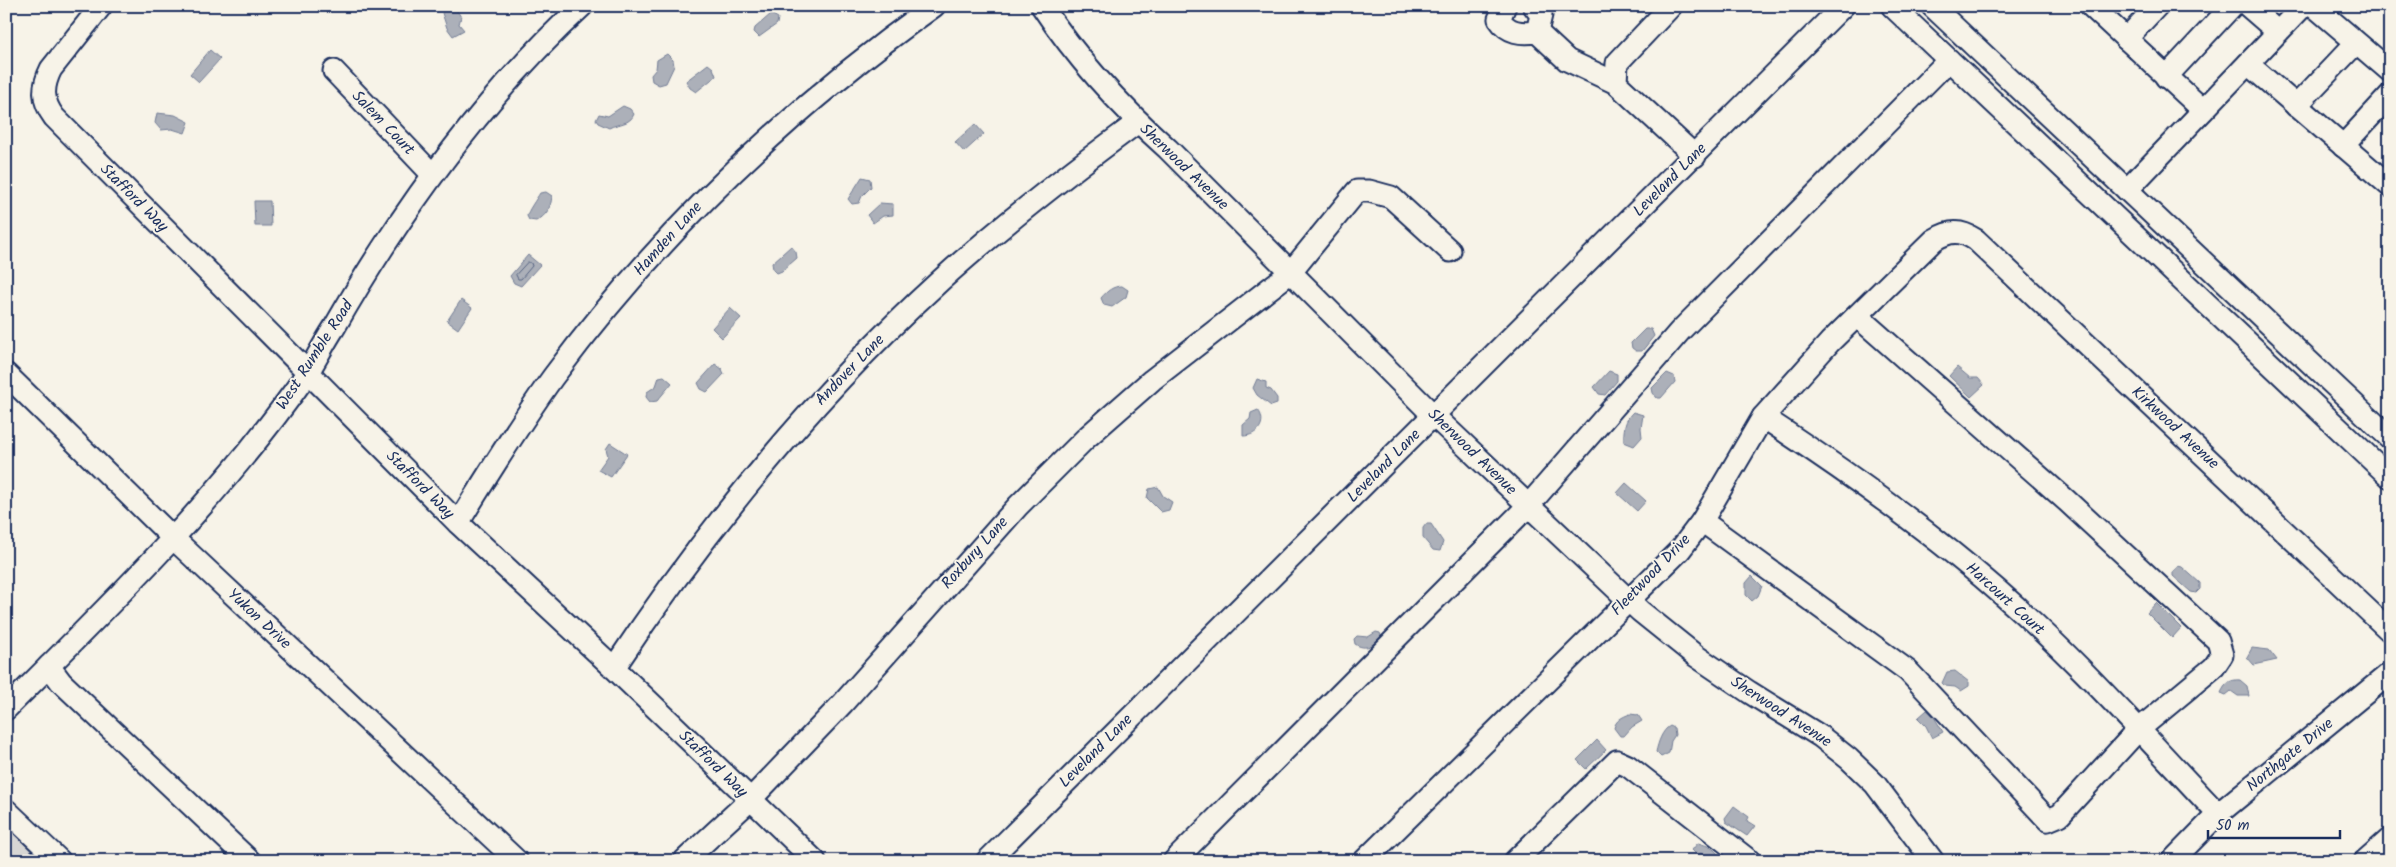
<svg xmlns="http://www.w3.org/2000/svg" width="2396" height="867" font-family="Kalam,sans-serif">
	<rect width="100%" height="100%" fill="#f7f3e8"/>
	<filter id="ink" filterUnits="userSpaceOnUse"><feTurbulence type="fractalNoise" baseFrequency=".02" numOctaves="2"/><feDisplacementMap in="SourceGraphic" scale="10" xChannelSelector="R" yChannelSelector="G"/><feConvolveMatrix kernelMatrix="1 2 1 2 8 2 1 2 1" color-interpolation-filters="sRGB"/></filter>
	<g filter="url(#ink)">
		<path fill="#d7d6d4" stroke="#798299" d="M6,826L41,861H6Z"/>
		<g fill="#acb0b9" stroke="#727c95">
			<path d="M447,6H454L461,17L459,24L464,30L453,36L447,28L442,13Z"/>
			<path d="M771,14L778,18L777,24L759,37L754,32L755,28Z"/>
			<path d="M210,50L220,59L199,82L190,74Z"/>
			<path d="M667,54L673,60L674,66L666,83L659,85L652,81L651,75L656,69L657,60Z"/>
			<path d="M708,64L713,68L716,76L696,92L690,88L686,81Z"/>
			<path d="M623,106L630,109L634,114C630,125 618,123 609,128L598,123L596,120L599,114L608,116Z"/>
			<path d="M157,113L175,115L189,122L185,133L172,129L161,130L155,123Z"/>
			<path d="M975,124L984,134L964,152L955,142Z"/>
			<path d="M862,177L870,179L871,187L862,196L859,203L852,204L848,199Z"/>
			<path d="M546,192L552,196C551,208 546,216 536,221L529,220L527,216C527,212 537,198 540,193Z"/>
			<path d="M254,201H270L271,226H255Z"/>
			<path d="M880,203L893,204V215L883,216L873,223L867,215Z"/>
			<path d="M791,246L796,252L797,258L782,271L777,273L773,269L772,263Z"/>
			<path d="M528,255L540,265L521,286L514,283L510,276Z"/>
			<path d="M1122,286L1128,290L1126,297L1112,307L1104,305L1101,298C1107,291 1113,286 1122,286Z"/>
			<path d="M461,300L472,308L458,329L447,321Z"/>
			<path d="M730,308L741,318L722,338L712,328Z"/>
			<path d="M1645,329H1651L1654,336L1642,351H1636L1632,348L1631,343Z"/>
			<path d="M715,364L722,369L724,374L707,392L701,389L698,383Z"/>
			<path d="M1957,367L1970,378H1978L1984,385L1971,397L1949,376Z"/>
			<path d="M1609,371L1617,374V381L1605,395L1599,394L1594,387Z"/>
			<path d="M1667,373L1674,376L1675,382L1661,398H1657L1653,393L1652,388Z"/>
			<path d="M664,376L672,383L657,401L650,402L646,397L647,392L656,386L659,377Z"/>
			<path d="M1257,379L1266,382V388L1271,390L1277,398V404L1271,406L1257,395L1253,388Z"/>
			<path d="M1258,410C1268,423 1257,436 1243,436V425L1250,419L1251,413Z"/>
			<path d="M1633,412L1643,415L1641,428L1642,437L1634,446L1624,442C1623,431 1625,419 1633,412Z"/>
			<path d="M610,443L627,454L611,477L598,470L608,456L606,449Z"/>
			<path d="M1626,483L1646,501L1637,511L1617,493Z"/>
			<path d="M1158,487L1163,496L1172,502L1169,510L1161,512L1147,498L1149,489Z"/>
			<path d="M1426,524H1431L1443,542L1440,551L1433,550L1423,538V528Z"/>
			<path d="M2178,566L2182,567L2200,583V589L2196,593L2191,592L2173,576V572Z"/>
			<path d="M1752,576L1762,586L1758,596L1752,601L1746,595V583Z"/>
			<path d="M2156,603L2181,628L2172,638L2147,613Z"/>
			<path d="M1376,632L1380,633L1382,638C1373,645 1366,651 1355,644L1354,639L1357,636L1368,637Z"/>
			<path d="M2252,648L2269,650L2277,660L2254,665L2247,657Z"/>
			<path d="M1955,671L1969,682V686L1961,691L1955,687L1945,686L1942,683L1947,672Z"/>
			<path d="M2240,680L2247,686L2249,696H2238L2231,691L2226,695L2221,693C2225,684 2230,679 2240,680Z"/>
			<path d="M1927,710L1934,717L1943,732L1932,738L1926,726L1918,718Z"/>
			<path d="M1630,714L1638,715L1642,721L1632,727L1624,736H1620L1614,728C1616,720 1622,717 1630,714Z"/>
			<path d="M1670,726L1674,728L1675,735L1671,741L1669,753L1661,757L1656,752C1658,743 1662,730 1670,726Z"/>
			<path d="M1597,740L1606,750L1586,769L1577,760Z"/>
			<path d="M1734,806L1749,817L1747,821L1755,826L1747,836L1726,822L1725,818Z"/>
			<path d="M1698,843C1709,846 1718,849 1720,861H1708L1701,853L1697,855L1692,850Z"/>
		</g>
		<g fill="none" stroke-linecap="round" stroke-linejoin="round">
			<path stroke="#556382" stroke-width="1" d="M528,262L531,263L532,266L521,279H518L516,275Z"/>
			<g stroke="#1b2f5e" stroke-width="25">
				<g id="minor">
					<path d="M101,6L51,69C42,87 42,101 54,117L458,523L614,668L815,861"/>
					<path d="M1042,6C1077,59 1120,106 1168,149L1434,416L1640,611L1696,656L1749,692L1820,736L1849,759L1875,784L1933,861"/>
					<path d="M1505,6L1499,19C1508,33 1521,34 1537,32L1567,60L1616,83"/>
					<path d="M1534,6L1541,15L1537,32"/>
					<path d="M1671,6L1617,63L1616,83L1695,156"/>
					<path d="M1892,6L2390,477"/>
					<path d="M1932,6L2390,438"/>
					<path d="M2091,6L2203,110"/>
					<path d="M2248,6L2278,32"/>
					<path d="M2314,6L2390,71"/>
					<path d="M2126,39L2157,6"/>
					<path d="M2248,64L2390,186"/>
					<path d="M334,71L432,174"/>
					<path d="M2166,77L2232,6"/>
					<path d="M2296,106L2356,43"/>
					<path d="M2343,146L2390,95"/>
					<path d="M2127,190L2303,6"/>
					<path d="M6,374L174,539L517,861"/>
					<path d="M1763,417C1844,470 1924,526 1997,590C2076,658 2146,738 2218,814"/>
					<path d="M1702,521L1908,671L2048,820L2060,815L2138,730L2214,667L2222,655L2218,641L2067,501L1857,316"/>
					<path d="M458,523C489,473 519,424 553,377C660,233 788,110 934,6"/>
					<path d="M49,666L61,682L250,861"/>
					<path d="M614,668C708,526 815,395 941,280C1004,223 1070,172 1138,122"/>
					<path d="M6,709C113,602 219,499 306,375C316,360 324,343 334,328C350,300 367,272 384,246C441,159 505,76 582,6"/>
					<path d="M6,810L60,861"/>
					<path d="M684,861L750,800L843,703L1018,506L1086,438L1152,380L1291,272L1357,191H1369L1391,197L1450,251"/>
					<path d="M987,861L1843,6"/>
					<path d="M1174,861L1528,506L1680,331L1949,60"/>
					<path d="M1364,861L1680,550L1702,521L1763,417L1830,342L1934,240C1950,230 1961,230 1976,240L2390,631"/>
					<path d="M1515,861L1617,761L1628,766L1750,861"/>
					<path d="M2172,861L2218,814L2390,673"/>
					<path d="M2365,861L2390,839"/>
				</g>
			</g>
			<use href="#minor" stroke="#f7f3e8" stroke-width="21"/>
		</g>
	</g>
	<g text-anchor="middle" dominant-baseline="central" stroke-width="4" stroke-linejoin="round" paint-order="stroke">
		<g font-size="16" fill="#1b2f5e" stroke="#f7f3e8">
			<text transform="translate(383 123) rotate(46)">Salem Court</text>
			<text transform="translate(1184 167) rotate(44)">Sherwood Avenue</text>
			<text transform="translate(1670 180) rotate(-45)">Leveland Lane</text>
			<text transform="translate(134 198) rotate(45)">Stafford Way</text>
			<text transform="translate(668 239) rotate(-48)">Hamden Lane</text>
			<text transform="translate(315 355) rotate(-57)">West Rumble Road</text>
			<text transform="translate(850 370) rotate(-46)">Andover Lane</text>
			<text transform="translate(2175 428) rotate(43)">Kirkwood Avenue</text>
			<text transform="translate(1472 452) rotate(44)">Sherwood Avenue</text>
			<text transform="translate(1384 466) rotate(-45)">Leveland Lane</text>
			<text transform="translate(420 485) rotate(45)">Stafford Way</text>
			<text transform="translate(975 553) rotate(-48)">Roxbury Lane</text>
			<text transform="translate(1651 575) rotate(-46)">Fleetwood Drive</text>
			<text transform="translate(2005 599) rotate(42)">Harcourt Court</text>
			<text transform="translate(259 619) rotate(43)">Yukon Drive</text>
			<text transform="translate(1781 712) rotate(33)">Sherwood Avenue</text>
			<text transform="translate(1096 751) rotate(-45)">Leveland Lane</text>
			<text transform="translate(2290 755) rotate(-39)">Northgate Drive</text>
			<text transform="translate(713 764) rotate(44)">Stafford Way</text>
		</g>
	</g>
	<rect width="2396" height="867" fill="none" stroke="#f7f3e8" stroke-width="25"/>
	<rect x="12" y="12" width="2371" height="842" fill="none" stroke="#1b2f5e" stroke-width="2" filter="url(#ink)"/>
	<path d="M2208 830v8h132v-8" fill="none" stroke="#1b2f5e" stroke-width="2.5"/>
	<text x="2216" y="830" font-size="15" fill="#1b2f5e" stroke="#f7f3e8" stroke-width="4" paint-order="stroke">50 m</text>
</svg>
